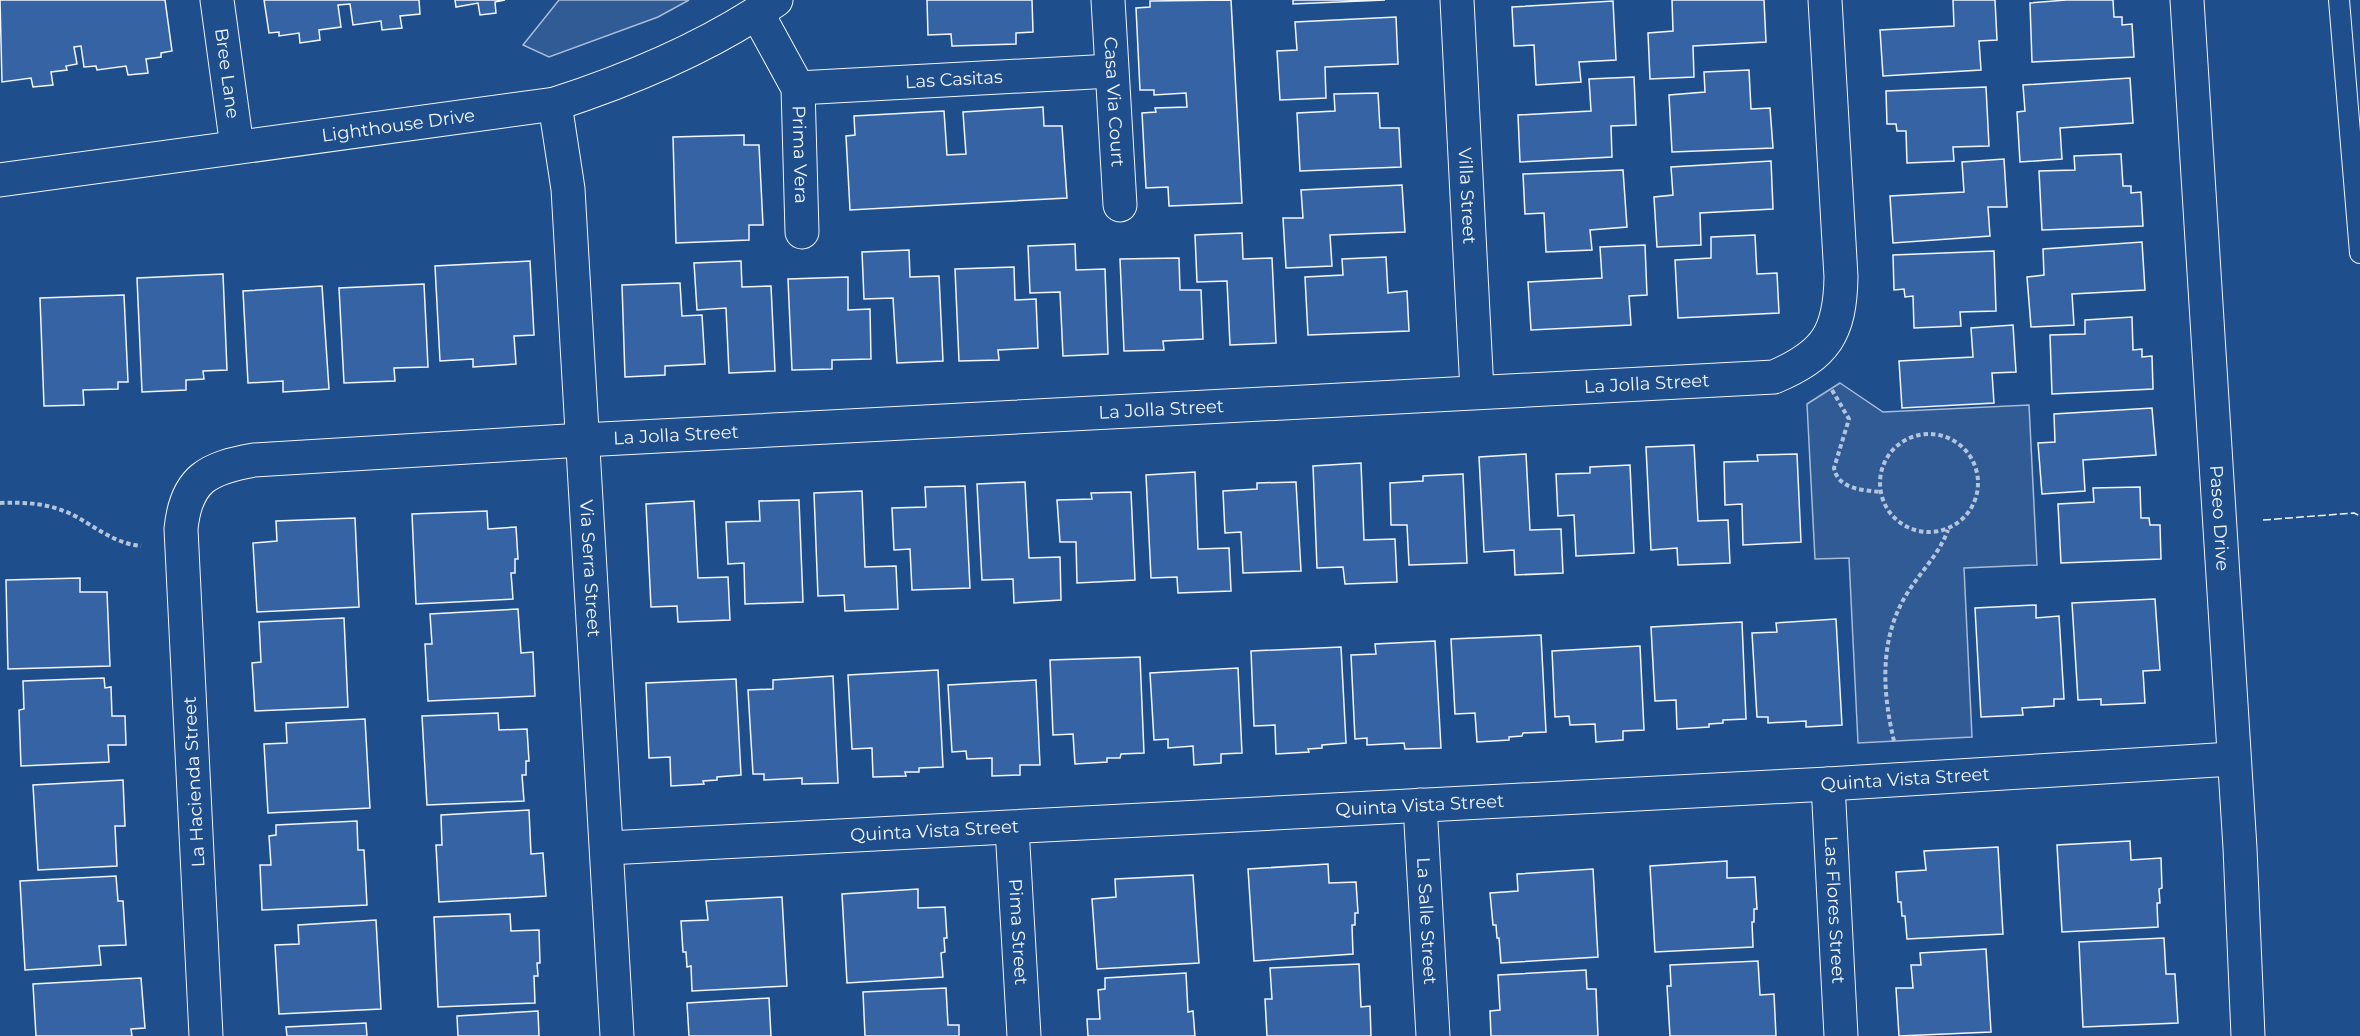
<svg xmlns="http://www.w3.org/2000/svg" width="2360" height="1036" font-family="Montserrat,sans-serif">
	<rect width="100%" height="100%" fill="#1f4e8c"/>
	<g fill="#305b95" stroke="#a8bbd7" stroke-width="1.5">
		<path d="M559,0H689L658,17L549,57L523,45Z"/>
		<path d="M1840,383L1883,412L2029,405L2037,565L1964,568L1972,737L1858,743L1849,558L1815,559L1807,404Z"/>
	</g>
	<g fill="#3563a3" stroke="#f2f6ff" stroke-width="1.5">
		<path d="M0,0H165L172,51L161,53V57L146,59L148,73L128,75L126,66L97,70L96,66L84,67L81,46L74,47L77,64L66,66L67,70L51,72L53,85L33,87L31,78L2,82Z"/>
		<path d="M264,0H419L420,14L400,16L402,28L382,30L381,21L353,25L350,4L338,5L341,27L319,30L320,40L300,43L299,33L279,36V32L269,33Z"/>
		<path d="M455,0H505L495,2L496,13L480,15L478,3L456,7Z"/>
		<path d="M927,0H1032L1033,32L1016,33V44L952,46L951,34L928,35Z"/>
		<path d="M1231,0L1242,203L1169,206L1168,187L1146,188L1142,113L1156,112L1155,108L1187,107L1186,93L1154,95V90H1140L1136,8L1150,7V1Z"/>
		<path d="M1293,0H1385L1293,4Z"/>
		<path d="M1672,0H1764L1766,42L1693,46L1694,77L1650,79L1648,33L1673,31Z"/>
		<path d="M1953,0H1995L1997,40L1979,41L1981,70L1883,76L1880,30L1954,26Z"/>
		<path d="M2066,0H2113L2114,17H2122V25L2132,24L2134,57L2032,62L2030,3Z"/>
		<path d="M1613,1L1616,60L1579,62L1581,82L1536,85L1534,45L1514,46L1512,7Z"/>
		<path d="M1396,17L1398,64L1325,67L1326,98L1280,100L1277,51L1297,50L1295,22Z"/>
		<path d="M1749,70L1751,109L1770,108L1773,148L1672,152L1669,95L1705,92L1704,72Z"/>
		<path d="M1634,77L1636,125L1611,126L1612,157L1520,162L1518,115L1591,111L1589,79Z"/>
		<path d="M2130,78L2133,123L2060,128L2062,159L2020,162L2017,112L2025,111L2023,85Z"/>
		<path d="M1986,87L1989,146L1953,147L1954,161L1907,163L1906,131H1897L1896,124H1887L1886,91Z"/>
		<path d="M1378,93L1380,128H1399L1401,167L1300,171L1297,113L1335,111L1334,94Z"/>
		<path d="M1043,107L1044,126H1062L1067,198L850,210L846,136L855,135L854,116L944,111L947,155L966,154L963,112Z"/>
		<path d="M744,135V145H759L763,225H749V240L676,243L673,137Z"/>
		<path d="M2121,154L2123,186H2131V193L2141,192L2143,226L2042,230L2039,171L2075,170L2074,156Z"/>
		<path d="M2004,159L2007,207H1988L1990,236L1893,243L1890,196L1964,192L1962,162Z"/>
		<path d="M1771,161L1773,209L1700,213L1701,245L1657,247L1654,197L1673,195L1671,167Z"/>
		<path d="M1623,170L1627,227L1590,230L1592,250L1546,252L1544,213L1525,214L1523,174Z"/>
		<path d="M1402,185L1405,232L1330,235L1332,266L1286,268L1283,218H1303L1301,190Z"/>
		<path d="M1242,233L1243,259L1272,258L1276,343L1230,345L1227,281L1197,282L1195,235Z"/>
		<path d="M1755,235L1757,274L1777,273L1779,313L1678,318L1675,260L1711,258V237Z"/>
		<path d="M2142,242L2145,290L2072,294L2074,325L2031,327L2027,277L2044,275L2043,249Z"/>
		<path d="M1075,244L1076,270L1105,269L1108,354L1063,356L1060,292L1030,293L1028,246Z"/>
		<path d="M1645,245L1647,295L1629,296L1631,325L1531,330L1528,282L1602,278L1600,247Z"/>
		<path d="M909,250L910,277L939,276L943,361L897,363L893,298L864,299L862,252Z"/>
		<path d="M1994,251L1996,311L1960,312L1961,326L1914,328L1913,296L1905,297L1904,289L1894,290L1893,255Z"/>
		<path d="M1386,257L1388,293L1407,291L1409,331L1308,335L1305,277L1343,275L1342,259Z"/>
		<path d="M1179,258L1180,290H1201L1203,339L1163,341L1164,350L1124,351L1120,259Z"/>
		<path d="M530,261L534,335L514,336L516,364L473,367V359L440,361L435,266Z"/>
		<path d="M741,261L742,287L771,286L775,371L729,373L726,308L697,310L694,263Z"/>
		<path d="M1014,267L1015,300L1036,299L1038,348L998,350L999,360L959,361L955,269Z"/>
		<path d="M223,274L227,370L203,371L204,379L186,380V390L142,392L137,278Z"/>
		<path d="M848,277V310L870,309L871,359L832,360V369L792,370L788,279Z"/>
		<path d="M680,283L682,316L702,315L705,364L665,366V375L625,377L622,285Z"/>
		<path d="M424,284L428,367L394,368L395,381L344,383L339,288Z"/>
		<path d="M322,286L329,389L283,392V381L248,383L243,291Z"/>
		<path d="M124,295L128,382H118V389L83,390L84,405L44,406L40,298Z"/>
		<path d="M2132,317L2133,350L2142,349V357L2152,356L2153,389L2052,394L2050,335L2085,334V320Z"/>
		<path d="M2013,325L2016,372L1992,373L1994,403L1902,408L1899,361L1973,357L1971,328Z"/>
		<path d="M2152,408L2156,455L2083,460L2085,491L2042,494L2038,443L2055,442L2054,414Z"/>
		<path d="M1694,445L1698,521L1728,520L1730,563L1678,565L1677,548L1651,550L1646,447Z"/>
		<path d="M1526,454L1530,530L1561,529L1563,573L1515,575L1514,550L1484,552L1479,457Z"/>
		<path d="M1797,454L1801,542L1743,545L1742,504L1725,505L1724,462L1758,461L1757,455Z"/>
		<path d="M1361,463L1364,540L1395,539L1397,582L1345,584L1343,567L1317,568L1313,466Z"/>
		<path d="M1630,465L1634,553L1576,556L1574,515L1558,516L1556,474L1590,473V467Z"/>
		<path d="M1195,472L1198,549L1229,548L1231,591L1178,593L1177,577L1151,578L1146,475Z"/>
		<path d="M1463,474L1467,563L1409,565L1407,525H1391L1390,483L1423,481V476Z"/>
		<path d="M1025,482L1029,558L1060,557L1061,600L1014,603L1013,579L982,580L977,484Z"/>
		<path d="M1296,482L1301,571L1243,573L1241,532L1225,533L1223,491L1257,489V483Z"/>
		<path d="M965,486L970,588L912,590L910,549L894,550L892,508L926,507L925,487Z"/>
		<path d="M2140,487L2141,518H2149L2150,525H2160L2161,559L2061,563L2058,504L2094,502L2093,488Z"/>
		<path d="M862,491L865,567L896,566L898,609L845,611L844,595L818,596L814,493Z"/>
		<path d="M1131,492L1135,580L1077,583L1076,542H1060L1057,500L1092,499L1091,493Z"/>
		<path d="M799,500L803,602L745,604L744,563L728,564L726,522L760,521L759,501Z"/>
		<path d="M694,501L698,578L728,577L730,620L678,622L677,606L651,607L646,504Z"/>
		<path d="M487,511L488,529L516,527L518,559H515V573H511L513,599L416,604L412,514Z"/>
		<path d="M355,518L359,607L257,612L253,543L277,541L276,521Z"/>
		<path d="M80,578V592H107L110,666L8,669L6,580Z"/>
		<path d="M2155,599L2160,670L2143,671L2145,703L2101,705V699L2078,700L2072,603Z"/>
		<path d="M2036,605V618L2059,616L2064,699H2054V706L2022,708L2023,715L1981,717L1975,608Z"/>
		<path d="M518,609L521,653L533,652L535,696L428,701L425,644H432L430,614Z"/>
		<path d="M344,618L348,707L255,711L252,663L261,662L259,622Z"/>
		<path d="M1836,619L1842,725L1806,727V721L1768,723V717H1757L1752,633L1777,632L1776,623Z"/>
		<path d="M1742,622L1746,719L1723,720V723L1709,724V727L1677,729L1676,700L1655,701L1651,627Z"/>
		<path d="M1541,635L1546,732L1523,733L1522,736L1509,737V740L1477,742L1475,713L1455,714L1451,639Z"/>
		<path d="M1435,641L1441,748L1405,749L1404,743L1367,745V738L1355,739L1351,655L1376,654L1375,644Z"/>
		<path d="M1640,646L1644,730L1623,731V740L1596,742L1595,724L1570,725L1569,716L1555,717L1552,651Z"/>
		<path d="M1341,647L1346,743L1322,745V748L1308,749L1309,752L1276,754L1275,725L1254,726L1251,651Z"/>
		<path d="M1140,657L1144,753L1121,754L1120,758H1107V762L1075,764L1073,734L1053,735L1050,660Z"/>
		<path d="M1238,668L1242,753L1221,754V763L1194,765L1193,746L1168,748V739L1154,740L1150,673Z"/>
		<path d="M938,670L943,767L919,768V772H905L906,776L873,777L872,748L852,749L848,675Z"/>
		<path d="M833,676L838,783L802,784V778L764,780V774H753L748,690L773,689V680Z"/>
		<path d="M104,678L105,688L111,687L112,716H125L126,745H108L109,762L21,766L19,710L24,709L23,681Z"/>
		<path d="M736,679L741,775L717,777V780L703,781L704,784L671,786L670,757L649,758L646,683Z"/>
		<path d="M1036,680L1040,765H1020V775L992,776V758L967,759L966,751L952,752L948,685Z"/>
		<path d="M498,713L499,730L527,729L529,761H526V775H522L524,801L427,805L422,716Z"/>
		<path d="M365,719L370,808L268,813L264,744L287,743L286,723Z"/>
		<path d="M123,780L125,826H115L117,866L38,870L33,785Z"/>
		<path d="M529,810L531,854L543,853L546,896L439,902L436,845H442L441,815Z"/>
		<path d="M357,821L358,850H364L367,905L262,910L260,865H271L269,836L276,835V825Z"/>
		<path d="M2130,841L2131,860L2161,858L2162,888L2159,889L2160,903H2157L2158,927L2062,932L2057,845Z"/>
		<path d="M1998,847L2003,934L1907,939L1905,916H1902L1901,902H1898L1896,872L1926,870L1924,851Z"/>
		<path d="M1727,861V878L1755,877L1757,909H1754V922H1752L1753,947L1655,952L1650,866Z"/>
		<path d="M1328,864L1329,883L1356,882L1358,913H1355V925H1352L1353,954L1254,961L1248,869Z"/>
		<path d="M1593,869L1598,957L1501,963L1499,938H1497L1496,925H1493L1490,893L1518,891L1517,874Z"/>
		<path d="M1193,875L1199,963L1097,969L1092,899L1116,897L1115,879Z"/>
		<path d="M116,876L118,901H123L126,945L99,946L101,965L25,970L20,881Z"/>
		<path d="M918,889V908L945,907L947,938H944L945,952L941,953L943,977L847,983L842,894Z"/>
		<path d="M782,897L787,986L692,991L691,966L687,967L686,952H683L681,921L708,920L706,901Z"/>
		<path d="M510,914L511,931L539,930L540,963H537L538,976H534L535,1003L438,1007L434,917Z"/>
		<path d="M376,920L381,1009L279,1014L275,945L299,944L298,925Z"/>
		<path d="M2164,938L2166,974H2175L2178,1023L2083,1027L2079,942Z"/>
		<path d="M1986,949L1991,1032L1899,1036L1896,988H1913L1911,965H1921L1920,953Z"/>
		<path d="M1758,961L1760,995L1774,994L1776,1036H1670L1667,986H1671L1670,965Z"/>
		<path d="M1359,964L1361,1007L1370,1006L1371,1036H1267L1265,999H1272L1270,968Z"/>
		<path d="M1586,970L1587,989H1596L1598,1036H1491L1490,1011L1500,1010L1498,975Z"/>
		<path d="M1186,973L1188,1012L1193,1011L1195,1036H1088L1087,1019H1100L1098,990L1105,989V978Z"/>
		<path d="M141,978L145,1028L131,1029L132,1036H36L33,984Z"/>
		<path d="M946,988L948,1025H959V1036H865L863,992Z"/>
		<path d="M769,998L771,1036H689L687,1003Z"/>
		<path d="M538,1011L539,1036H458L457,1016Z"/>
		<path d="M366,1023L367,1036H287L286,1027Z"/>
	</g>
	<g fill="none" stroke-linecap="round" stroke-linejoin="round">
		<g stroke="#f2f6ff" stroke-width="22">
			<path id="lane" d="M2339,0L2360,253"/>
		</g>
		<g stroke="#f2f6ff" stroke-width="35">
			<g id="street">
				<path id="s1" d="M217,0L237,147"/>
				<path id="s2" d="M1108,0L1120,205"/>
				<path id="s3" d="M1457,0L1477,391"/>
				<path id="s4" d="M2187,0L2240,848L2248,1036"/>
				<path id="s5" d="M757,13L798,88L802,232"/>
				<path id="s6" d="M798,88L1111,71"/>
				<path id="s7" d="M555,104L568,189L617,1036"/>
				<path id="s8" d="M0,180L555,104C632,79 709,47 776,0"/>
				<path id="s9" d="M1828,784L1841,1036"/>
				<path id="s10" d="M1420,805L1433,1036"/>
				<path id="s11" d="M1012,828L1024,1036"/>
				<path id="s12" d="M608,848L1828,784L2232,759"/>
				<path id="s13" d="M206,1036L181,529C186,478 209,468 254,460L583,440L1774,377C1826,355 1840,333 1841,277L1825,0"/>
			</g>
		</g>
		<g stroke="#b3c4dc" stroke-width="4" stroke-dasharray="4.5 3" stroke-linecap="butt">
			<path d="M1832,390L1849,419L1834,468C1838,489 1862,490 1880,492"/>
			<circle cx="1929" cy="483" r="49"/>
			<path d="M0,503C24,502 46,503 69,513C94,525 112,543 141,546"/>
			<path d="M1894,741C1882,691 1879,637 1908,592C1922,570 1939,554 1948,530"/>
		</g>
		<use href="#lane" stroke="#1f4e8c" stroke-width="20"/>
		<use href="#street" stroke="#1f4e8c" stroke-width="33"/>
		<path stroke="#f2f6ff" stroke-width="1.5" stroke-dasharray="8 3" stroke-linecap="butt" d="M2263,520L2354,513L2360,516"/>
	</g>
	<g text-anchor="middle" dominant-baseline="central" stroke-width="4.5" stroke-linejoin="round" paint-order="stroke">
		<g font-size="18" fill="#f2f6ff" stroke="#1f4e8c">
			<text stroke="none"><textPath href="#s1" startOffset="74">Bree Lane</textPath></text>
			<text stroke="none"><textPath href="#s6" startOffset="156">Las Casitas</textPath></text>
			<text stroke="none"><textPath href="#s2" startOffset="102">Casa Via Court</textPath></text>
			<text stroke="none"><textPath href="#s8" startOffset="402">Lighthouse Drive</textPath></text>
			<text stroke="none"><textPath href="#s5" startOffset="152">Prima Vera</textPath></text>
			<text stroke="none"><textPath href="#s3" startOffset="196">Villa Street</textPath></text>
			<text stroke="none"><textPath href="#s13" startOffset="2014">La Jolla Street</textPath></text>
			<text stroke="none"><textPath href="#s13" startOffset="1528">La Jolla Street</textPath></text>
			<text stroke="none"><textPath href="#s13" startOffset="1042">La Jolla Street</textPath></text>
			<text stroke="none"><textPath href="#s4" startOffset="519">Paseo Drive</textPath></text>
			<text stroke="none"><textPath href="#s7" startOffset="466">Via Serra Street</textPath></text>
			<text stroke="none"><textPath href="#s12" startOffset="1299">Quinta Vista Street</textPath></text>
			<text transform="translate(194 782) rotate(-93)">La Hacienda Street</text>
			<text stroke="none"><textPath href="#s12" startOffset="813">Quinta Vista Street</textPath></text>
			<text stroke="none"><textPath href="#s12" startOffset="327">Quinta Vista Street</textPath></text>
			<text stroke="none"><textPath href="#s9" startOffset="126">Las Flores Street</textPath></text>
			<text stroke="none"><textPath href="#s10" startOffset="116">La Salle Street</textPath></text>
			<text stroke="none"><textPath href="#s11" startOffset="104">Pima Street</textPath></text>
		</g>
	</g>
</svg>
